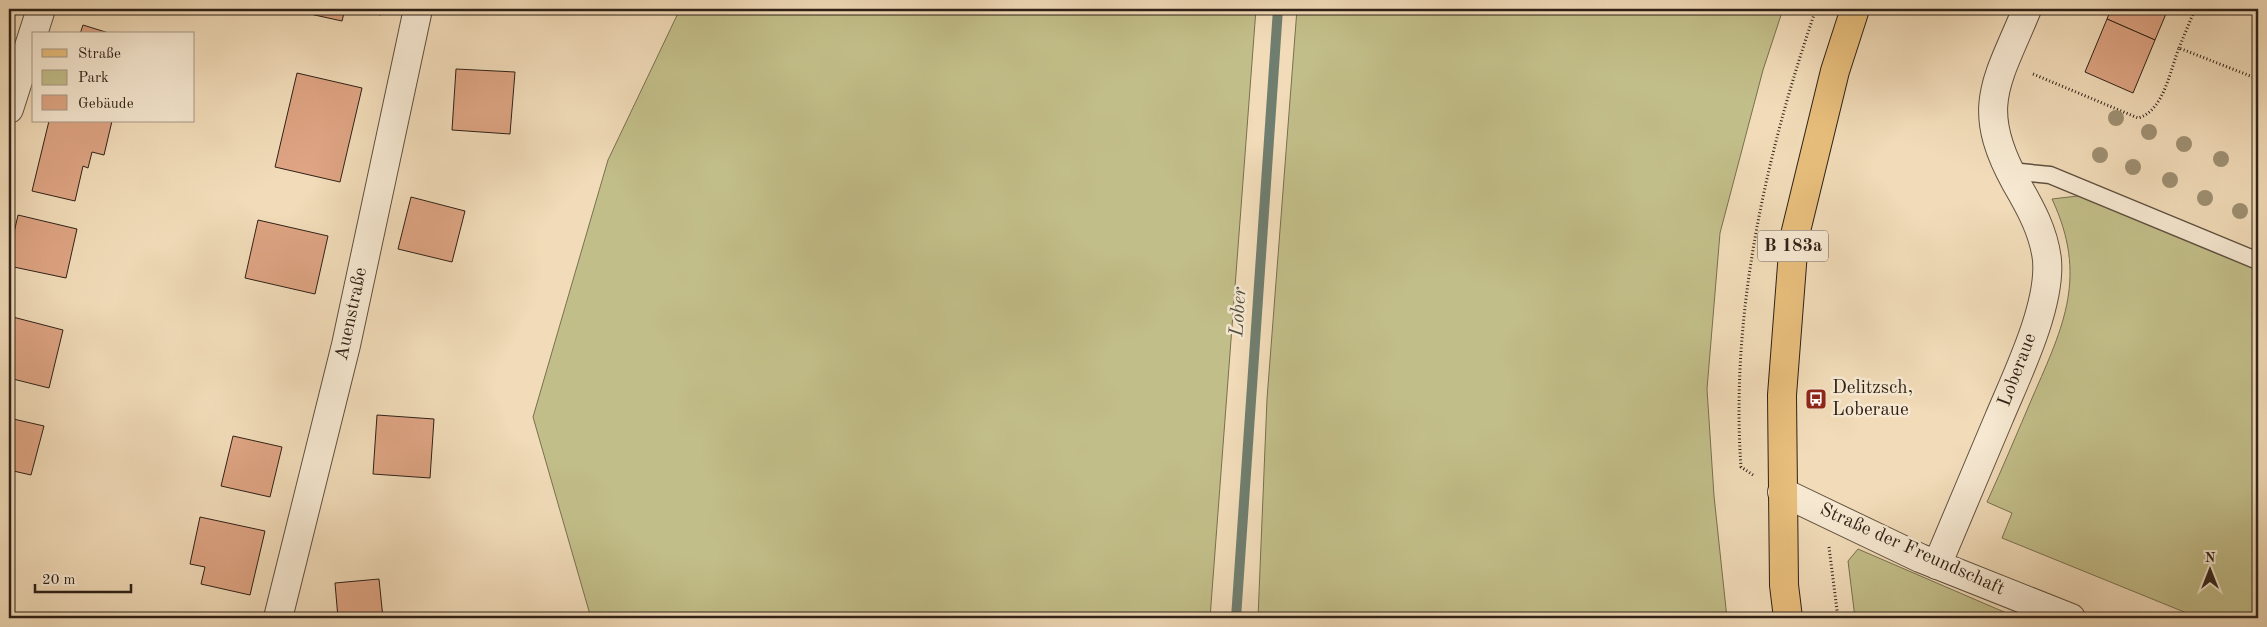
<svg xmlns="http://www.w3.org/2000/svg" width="2267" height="627" font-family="'Old Standard TT',serif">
	<rect width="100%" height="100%" fill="#f1dbb8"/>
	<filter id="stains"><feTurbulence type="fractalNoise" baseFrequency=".004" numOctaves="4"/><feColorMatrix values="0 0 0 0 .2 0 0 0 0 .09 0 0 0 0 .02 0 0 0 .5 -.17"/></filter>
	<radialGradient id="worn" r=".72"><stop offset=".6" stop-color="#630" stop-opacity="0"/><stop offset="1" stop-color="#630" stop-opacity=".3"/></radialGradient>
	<g fill="#c2be89" stroke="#787050">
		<path d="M680,9H1256L1210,618H591L533,417L608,160Z"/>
		<path d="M1297,9H1783L1763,70L1720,233L1707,389L1714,496L1727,618H1258L1267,399Z"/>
		<path d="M2086,195L2258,268V618H2199L2002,538L2012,513L1987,502C2003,467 2018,431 2033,396C2064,325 2088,276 2052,199Z"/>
		<path d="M1858,549L2018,618H1855L1848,561Z"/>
	</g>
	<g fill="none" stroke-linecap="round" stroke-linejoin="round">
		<path stroke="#707e6f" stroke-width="10" d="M1236,618L1278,9"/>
	</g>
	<g fill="#dea483" stroke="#2f2117">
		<path d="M311,9H345L342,21L310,14Z"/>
		<path d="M353,9H382L381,15Z"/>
		<path d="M2111,9H2168L2155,40L2107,19Z"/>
		<path d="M2107,19L2155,40L2133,93L2085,72Z"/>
		<path d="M83,25L112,34H80Z"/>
		<path d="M456,69L515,72L510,134L452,130Z"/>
		<path d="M297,73L362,88L340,182L275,167Z"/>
		<path d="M49,121H112L104,155L92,152L88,168L83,166L75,201L32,191Z"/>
		<path d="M411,197L465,211L452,262L398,249Z"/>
		<path d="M18,215L77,229L66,278L9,266V255Z"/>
		<path d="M258,220L328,236L315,294L245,278Z"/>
		<path d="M9,316L63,330L49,388L9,378Z"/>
		<path d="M377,415L434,419L430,478L373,474Z"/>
		<path d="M9,418L44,426L31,475L9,470Z"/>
		<path d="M233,436L282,447L270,497L221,486Z"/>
		<path d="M200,517L265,531L250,595L201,584L205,567L190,564Z"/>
		<path d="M379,579L383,618H338L335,583Z"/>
	</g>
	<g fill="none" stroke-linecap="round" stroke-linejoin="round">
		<g stroke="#60503f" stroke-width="19">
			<path id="service" d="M2010,171L2050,175L2258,261"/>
		</g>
		<g stroke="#60503f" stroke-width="30">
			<g id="minor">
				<path d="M9,109L41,9"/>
				<path d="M1782,492L1920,558L2071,618"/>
				<path d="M1937,565C1958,516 1978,467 1999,418C2017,375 2051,306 2047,260C2044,232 2030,207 2016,183C1974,107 1997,82 2027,9"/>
				<path d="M278,618L346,345L418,9"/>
			</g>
		</g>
		<g stroke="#2f2117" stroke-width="30">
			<path id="primary" d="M1788,618L1784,585L1782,395L1794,239L1835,71L1855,9"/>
		</g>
		<g stroke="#2f2117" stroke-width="3" stroke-dasharray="1 2.5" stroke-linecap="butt">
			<path d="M2179,48L2195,9"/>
			<path d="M2033,74L2138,118C2164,111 2170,70 2179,48L2258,79"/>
			<path d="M1753,475L1741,467C1730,314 1766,153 1816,9"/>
			<path d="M1829,547L1838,618"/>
		</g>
		<use href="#service" stroke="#f6e8d1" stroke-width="16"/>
		<use href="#minor" stroke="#f6e8d1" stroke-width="28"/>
		<use href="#primary" stroke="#e8be7c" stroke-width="28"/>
	</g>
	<g fill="#9e8f72">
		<circle cx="2116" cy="118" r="8"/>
		<circle cx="2149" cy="132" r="8"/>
		<circle cx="2184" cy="144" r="8"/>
		<circle cx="2100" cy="155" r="8"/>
		<circle cx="2221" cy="159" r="8"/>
		<circle cx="2133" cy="167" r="8"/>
		<circle cx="2170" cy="180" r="8"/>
		<circle cx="2205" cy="198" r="8"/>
		<circle cx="2240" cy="211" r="8"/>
	</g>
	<defs>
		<g id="bus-square" transform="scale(1.125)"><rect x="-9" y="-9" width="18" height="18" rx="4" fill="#8f2418" stroke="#f6e8d1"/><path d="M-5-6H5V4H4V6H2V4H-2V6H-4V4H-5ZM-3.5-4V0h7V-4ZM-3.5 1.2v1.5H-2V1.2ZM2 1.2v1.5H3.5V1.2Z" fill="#fff"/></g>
	</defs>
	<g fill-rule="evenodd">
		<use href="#bus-square" x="1816" y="399"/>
	</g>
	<g text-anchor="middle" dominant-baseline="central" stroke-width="5" stroke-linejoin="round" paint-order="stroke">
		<rect fill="#f6e8d1" stroke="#6b5d4f" stroke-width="1" x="1758" y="230.5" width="70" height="31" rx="4"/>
		<g font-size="18" font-weight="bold" fill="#2f2117">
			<text x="1793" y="246">B 183a</text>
		</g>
		<g font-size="19" fill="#2f2117" stroke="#f6e8d1">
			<text transform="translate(352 314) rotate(-78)">Auenstraße</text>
			<text transform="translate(2018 370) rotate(-69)">Loberaue</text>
			<text transform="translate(1912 550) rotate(24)">Straße der Freundschaft</text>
		</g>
		<g font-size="19" fill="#2f2117" stroke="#f6e8d1" text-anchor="start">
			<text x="1832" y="388">Delitzsch,<tspan x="1832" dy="22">Loberaue</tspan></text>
		</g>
		<g font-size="20" font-style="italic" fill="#505043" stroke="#f6e8d1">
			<text transform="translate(1239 312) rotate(-86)">Lober</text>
		</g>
	</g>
	<rect width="2267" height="627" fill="none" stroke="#f1dbb8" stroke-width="30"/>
	<rect x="10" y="10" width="2247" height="607" fill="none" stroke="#2f2117" stroke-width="2.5"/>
	<rect x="15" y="15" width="2237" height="597" fill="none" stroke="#2f2117"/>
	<rect x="32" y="32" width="162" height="90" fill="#f6e8d1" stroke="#a69887"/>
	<rect x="42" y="49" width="25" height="8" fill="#e8be7c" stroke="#a69887"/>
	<text x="78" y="58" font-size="15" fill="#2f2117">Straße</text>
	<rect x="42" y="70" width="25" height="15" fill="#c2be89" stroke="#a69887"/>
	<text x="78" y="82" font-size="15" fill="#2f2117">Park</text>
	<rect x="42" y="95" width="25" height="15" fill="#dea483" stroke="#a69887"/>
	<text x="78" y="108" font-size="15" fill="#2f2117">Gebäude</text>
	<g transform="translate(2210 570)" stroke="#f6e8d1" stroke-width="4" paint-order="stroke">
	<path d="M0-4L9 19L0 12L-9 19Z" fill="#2f2117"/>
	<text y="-8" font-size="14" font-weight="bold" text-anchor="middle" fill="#2f2117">N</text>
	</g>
	<path d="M35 584v8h96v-8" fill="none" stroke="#2f2117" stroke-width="2.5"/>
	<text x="42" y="584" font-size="15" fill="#2f2117" stroke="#f6e8d1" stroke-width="4" paint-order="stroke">20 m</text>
	<rect width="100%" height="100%" filter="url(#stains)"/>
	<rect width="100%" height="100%" fill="url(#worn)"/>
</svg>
